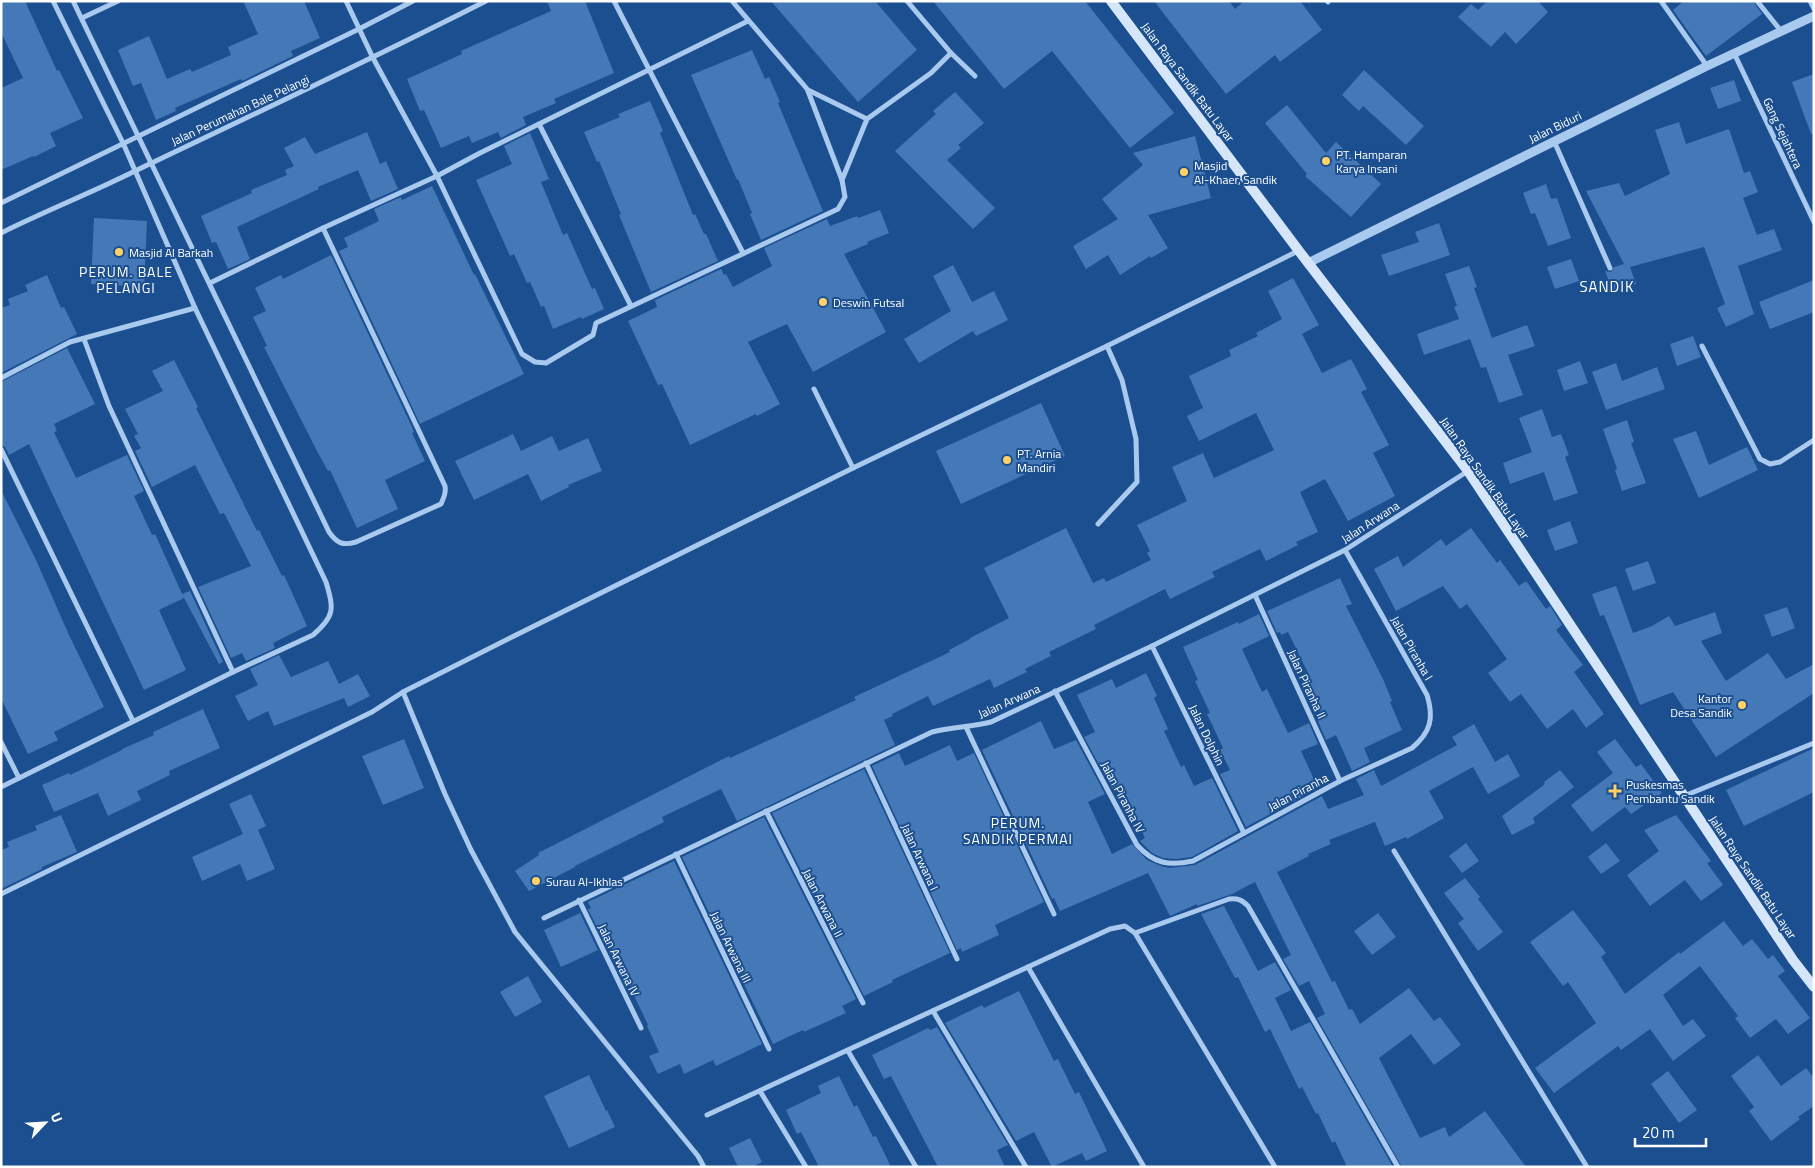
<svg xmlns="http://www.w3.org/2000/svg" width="1815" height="1168" font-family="'Titillium Web',sans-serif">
	<rect width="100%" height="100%" fill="#1b4f8f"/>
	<g fill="#4478b7">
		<path d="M1,1H25L57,71L59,70L83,118L50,133L56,146L34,157L33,156L1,170V88L23,78L1,32Z"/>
		<path d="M243,1H304L320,38L291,51L293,56L242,81L241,79L175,108L176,111L156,120L141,83L133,86L118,50L149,36L167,79L190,69L192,72L231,55L228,47L258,34Z"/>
		<path d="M547,1H585L614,73L554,99L556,103L523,117L526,125L501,138L498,132L472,143L469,136L441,148L424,110L420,111L407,79L462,54L461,51L551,11Z"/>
		<path d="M771,1H875L917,50L858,102Z"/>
		<path d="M933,1H1085L1174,113L1130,148L1052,51L1004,89Z"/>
		<path d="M1154,1H1229L1235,9L1244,1H1300L1322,30L1280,62L1275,55L1226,94Z"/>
		<path d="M1487,1H1538L1548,12L1516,44L1505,32L1491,47L1458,17L1471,4L1478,10Z"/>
		<path d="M1684,1H1753L1762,14L1706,56L1673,10Z"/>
		<path d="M752,50L765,79L769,77L780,102L778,103L823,211L761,240L750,214L752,213L738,179L737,180L691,75Z"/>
		<path d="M1364,70L1424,126L1406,145L1363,106L1359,111L1342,95Z"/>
		<path d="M1814,74V134H1811L1792,82Z"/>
		<path d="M1734,80L1741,101L1718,109L1710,88Z"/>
		<path d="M955,92L984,123L958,145L961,148L947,160L995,208L973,229L895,151L936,114L933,111Z"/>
		<path d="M650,101L663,131L660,133L693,215L695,214L704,234H706L718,261L651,292L619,215L621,214L599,161L597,162L584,132L620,117L618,114Z"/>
		<path d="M1287,105L1326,153L1336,142L1381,184L1351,217L1305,176L1307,174L1265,123Z"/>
		<path d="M1679,122L1686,144L1729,129L1744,173L1750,171L1758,192L1743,198L1757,235L1774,229L1782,250L1738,266L1754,314L1726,327L1717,308L1725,304L1704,247L1630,267L1636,284L1613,292L1605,271L1611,272L1614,267L1624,264L1586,191L1619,183L1625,196L1670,174L1655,130Z"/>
		<path d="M367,132L380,164L386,161L398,189L371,201L358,170L318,187L319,189L237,227L250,259L228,269L216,242L212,243L201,216L252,193L251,190L287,175L285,170L294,166L284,148L305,137L315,154Z"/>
		<path d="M530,133L549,179L541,182L563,235L567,233L592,289L595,288L604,309L582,319L581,317L553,329L544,306L541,307L530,282L527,283L514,254L510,256L476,180L512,164L504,146Z"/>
		<path d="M1195,136L1211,198L1148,215L1168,248L1151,258L1150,256L1120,275L1108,255L1086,269L1073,246L1118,219L1102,199L1143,165L1133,153Z"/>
		<path d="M1546,184L1551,199L1557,198L1571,238L1548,246L1535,213L1531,214L1523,193Z"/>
		<path d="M432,186L474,275L475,274L524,374L420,424L339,251L348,247L344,238L379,221L374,209L401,197L402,200Z"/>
		<path d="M880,210L889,233L867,242L868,244L844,254L886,332L813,372L787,324L748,342L780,404L757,416L756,414L690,445L662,384L658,385L628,321L657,307L655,300L721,269L724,275L726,274L733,287L772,266L764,248L827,219L830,226L857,216L858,218Z"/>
		<path d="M94,218L147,221L144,287L91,284Z"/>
		<path d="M1439,223L1450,255L1389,276L1381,255L1419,242L1415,232Z"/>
		<path d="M331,255L412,427L414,432L412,433L425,461L385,480L398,509L357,528L330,470L328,471L318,453L264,347L267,346L253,317L266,311L255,288L281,275L283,279Z"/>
		<path d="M1571,259L1579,281L1555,289L1547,267Z"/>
		<path d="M953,265L972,302L994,291L1008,320L976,336L973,331L919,363L904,339L951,311L933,276Z"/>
		<path d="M1469,266L1477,287L1474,288L1492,338L1527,325L1535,346L1508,355L1523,395L1499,403L1486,367L1481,368L1470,339L1424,355L1417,334L1459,319L1454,307L1457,306L1445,274Z"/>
		<path d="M47,275L61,308L64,307L77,334L1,373V308L10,305L8,299L28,291L25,285Z"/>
		<path d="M1293,278L1319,325L1302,334L1322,373L1351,359L1367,389L1361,392L1389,445L1373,453L1395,496L1348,521L1325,479L1300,492L1318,532L1296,542L1298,545L1266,561L1260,549L1212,572L1215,577L1170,599L1165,589L1094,625L1096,629L1049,652L1051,656L1025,669L1027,672L994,688L990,679L933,706L928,696L892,714L893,716L884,720L895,745L737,821L721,789L662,817L664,822L575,866V867L529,891L515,871L539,855L538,853L729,756L730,758L856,700L854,697L950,652L949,650L970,639V638L1009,618L984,568L1066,528L1093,583L1104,578L1106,582L1151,560L1147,553L1150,551L1137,525L1187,501L1172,467L1203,453L1214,478L1274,450L1256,413L1199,441L1187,416L1203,408L1189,376L1231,356L1229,350L1258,336L1256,333L1282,319L1268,291Z"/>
		<path d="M1814,280V312L1770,329L1759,302Z"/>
		<path d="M1693,336L1701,357L1677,366L1670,344Z"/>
		<path d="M67,348L95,404L54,424L57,431L54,432L76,478L127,455L144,491L134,496L152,535L155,534L184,598L159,610L186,670L144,690L29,444L9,455L5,447L1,445V382Z"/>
		<path d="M174,360L198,407L196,408L257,531L259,530L282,576L284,575L307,626L273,643L275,648L246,661L242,653L231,658L198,587L251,566L224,513L220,514L195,465L152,487L135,451L141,448L134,436L138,434L125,409L163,391L152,371Z"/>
		<path d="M1580,361L1588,383L1564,391L1557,370Z"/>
		<path d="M1616,363L1622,381L1657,367L1665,389L1606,410L1592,372Z"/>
		<path d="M1041,403L1065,456L961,504L936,451Z"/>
		<path d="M1542,409L1552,437L1561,434L1569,455L1565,457L1578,493L1554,501L1544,472L1510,484L1503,463L1532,452L1519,418Z"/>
		<path d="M1627,420L1634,442L1631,443L1646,483L1622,491L1615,470L1617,469L1603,429Z"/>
		<path d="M1696,431L1709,465L1747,447L1758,470L1699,498L1673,439Z"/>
		<path d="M513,434L521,451L552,436L559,451L588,438L602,471L568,485L569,487L541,501L528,474L474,500L455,461Z"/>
		<path d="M1,490L36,560L69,635L104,707L54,732L58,740L28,754L1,698Z"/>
		<path d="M1570,521L1578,543L1555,551L1547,530Z"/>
		<path d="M1471,528L1497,563L1500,560L1519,586L1526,581L1546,609L1550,606L1562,625L1556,630L1583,665L1574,672L1604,714L1586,728L1573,709L1547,729L1521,694L1510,702L1488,673L1507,659L1467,604L1460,609L1443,586L1396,611L1374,569L1398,556L1403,567L1441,539L1446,546Z"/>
		<path d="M1648,561L1656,583L1633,591L1625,569Z"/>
		<path d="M1340,578L1352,604L1346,606L1383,679L1392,701L1390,702L1402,730L1364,748L1370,762L1352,771L1336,735L1326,740L1317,719L1322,717L1302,675L1308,673L1288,632L1281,635L1280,632L1277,633L1267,611Z"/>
		<path d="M1616,586L1633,633L1652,626L1669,616L1675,626L1715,612L1722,633L1701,641L1726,681L1768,653L1786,679L1814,664V693L1716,757L1673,692L1640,705L1604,615L1600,616L1592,594Z"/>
		<path d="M190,591L223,662L219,664L182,594Z"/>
		<path d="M1787,607L1795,628L1772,637L1764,615Z"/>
		<path d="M1259,614L1269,636L1242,649L1262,692L1267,689L1288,733L1309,723L1318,744L1301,751L1318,788L1246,827L1220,774L1230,770L1220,750L1223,748L1207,714L1210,713L1195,681L1198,680L1183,647L1238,622L1239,624Z"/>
		<path d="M279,655L291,677L328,661L339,684L358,674L370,696L348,707L344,698L274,726L268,711L248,721L235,696L258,685L250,669Z"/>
		<path d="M1146,673L1157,696L1154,698L1168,729L1164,731L1181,767L1184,765L1194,786L1212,778L1238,831L1192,857L1176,859L1163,858L1152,853L1140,841L1145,838L1121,786L1113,790L1084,737L1095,732L1077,695L1112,679L1116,688Z"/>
		<path d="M203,709L220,748L169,771L170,775L137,791L141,800L108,816L98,793L54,812L42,785L69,773L70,775L122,750V749L154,735L153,732Z"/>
		<path d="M1041,721L1054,749L1076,740L1105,794L1088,802L1112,854L1132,844L1147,860L1161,866L1169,868L1195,865L1322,796L1328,809L1364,795L1356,779L1374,770L1381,786L1457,745L1452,737L1474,724L1495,762L1508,754L1520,776L1488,794L1473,767L1429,791L1444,818L1407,839L1406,837L1385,846L1375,822L1329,840L1331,844L1308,854L1309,856L1277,872L1332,982L1335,981L1349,1010L1352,1009L1360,1024L1409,988L1434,1021L1440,1017L1461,1045L1434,1065L1411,1034L1379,1058L1420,1138L1445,1127L1449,1137L1485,1111L1526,1167H1402L1317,1018L1325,1014L1309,981L1299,986L1283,959L1291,955L1255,882L1232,894L1197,906V904L1170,916L1148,873L1060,911L1054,898L1052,899L982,750Z"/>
		<path d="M404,739L424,788L383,805L362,756Z"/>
		<path d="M1615,739L1636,767L1641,764L1662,793L1631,814L1625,807L1592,832L1571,805L1613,773L1597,752Z"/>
		<path d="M950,745L957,761L974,753L1044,902L995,925L999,935L962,952L961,948L957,950L872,766L899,753L905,766Z"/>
		<path d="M1814,748V792L1744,826L1726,790Z"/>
		<path d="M864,769L950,953L892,980L893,982L864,996L772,813Z"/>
		<path d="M1560,770L1574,787L1533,818L1535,823L1512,835L1502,816L1545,784L1544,782Z"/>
		<path d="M251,794L266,826L258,830L275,869L247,881L240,864L202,881L192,857L243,834L229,804Z"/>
		<path d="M61,815L77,852L42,867V869L1,889V850L9,847L7,842L37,830L35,826Z"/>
		<path d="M1676,815L1711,861L1707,863L1723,885L1701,901L1685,880L1650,906L1627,875L1659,851L1644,830Z"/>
		<path d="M764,817L856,999L842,1006L846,1013L804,1032L803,1030L773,1044L682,857Z"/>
		<path d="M1466,843L1479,861L1462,873L1449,856Z"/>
		<path d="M1606,843L1620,861L1601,874L1588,857Z"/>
		<path d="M674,861L762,1044L716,1066L713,1060L684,1074L680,1064L658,1074L649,1056L659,1052L647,1026L648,1025L623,972L621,974L607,946H606L588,909L591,908L588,902Z"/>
		<path d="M1465,878L1480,897L1478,899L1503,932L1478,951L1458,923L1464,919L1444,893Z"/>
		<path d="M1224,906L1258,971L1275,962L1291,990L1275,998L1291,1031L1310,1022L1393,1167H1347L1335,1141L1332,1143L1318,1113L1316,1114L1302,1087L1299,1089L1270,1029L1265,1032L1238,977L1235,978L1201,914Z"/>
		<path d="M1573,910L1606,953L1601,957L1625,994L1679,952L1680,954L1724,921L1743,946L1752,939L1768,959L1773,955L1785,971L1778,976L1810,1018L1788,1034L1776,1019L1750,1038L1735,1018L1738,1016L1700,966L1663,995L1683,1026L1693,1019L1706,1036L1673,1061L1650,1029L1621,1050L1618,1046L1554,1093L1535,1068L1596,1023L1568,982L1563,986L1530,942Z"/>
		<path d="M580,913L598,950L561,967L544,930Z"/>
		<path d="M1378,913L1396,937L1372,955L1354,931Z"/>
		<path d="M528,976L542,1002L515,1017L500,992Z"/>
		<path d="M1019,991L1054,1061L1058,1059L1075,1094L1079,1092L1107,1151L1086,1161L1082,1153L1052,1167L1034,1132L1016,1141L945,1023L982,1005L984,1008Z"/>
		<path d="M937,1027L1008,1145L997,1150L1005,1167H938L891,1076L884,1079L872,1055L928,1028L930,1030Z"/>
		<path d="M1758,1055L1781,1086L1806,1068L1814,1078V1106L1798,1117L1800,1119L1771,1141L1749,1111L1754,1107L1731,1076Z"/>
		<path d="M1668,1071L1697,1110L1679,1123L1651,1084Z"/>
		<path d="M589,1075L606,1111L607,1110L615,1127L569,1148L544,1096Z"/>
		<path d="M839,1076L854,1107L857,1105L873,1137L876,1136L891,1167H819L801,1132L797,1134L786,1110L821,1093L818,1086Z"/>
		<path d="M750,1138L762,1162L752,1167H738L729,1148Z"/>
	</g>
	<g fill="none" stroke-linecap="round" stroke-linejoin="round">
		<g stroke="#a9c9ee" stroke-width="5">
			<path d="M53,1L123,143L195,308L326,582C334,609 335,616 313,635L233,672"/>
			<path d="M73,1L329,532C337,543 342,546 356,542L441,504C444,497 446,493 445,486L323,228"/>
			<path d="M346,1L373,58L437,176L522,354L535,362L546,363L593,335L596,323L838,209L845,197L842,180L867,119L931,73L951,53L907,1"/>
			<path d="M614,1L743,253"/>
			<path d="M732,1L808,90L867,119"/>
			<path d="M1327,1L1328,2"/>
			<path d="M1661,1L1707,66"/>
			<path d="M1757,1L1781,31"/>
			<path d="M1810,1L1814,9"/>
			<path d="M82,18L118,1"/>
			<path d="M951,53L975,76"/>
			<path d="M1734,53L1814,222"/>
			<path d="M808,91L842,180"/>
			<path d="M539,124L631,306"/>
			<path d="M1554,141L1610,268"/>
			<path d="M1,203L359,29L413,1"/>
			<path d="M1,233C45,211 91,193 135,171C252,115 370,60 486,1"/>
			<path d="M210,283L323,228L437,176L480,153L748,21"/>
			<path d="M1702,346L1760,459L1770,464L1780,462L1814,440"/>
			<path d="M1,378L70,342L195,308"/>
			<path d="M814,389L853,468"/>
			<path d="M1,449L133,721"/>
			<path d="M1098,524L1137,482L1136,439L1122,380L1107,346"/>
			<path d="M1255,595L1340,781"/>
			<path d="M1152,646L1244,833"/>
			<path d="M1055,691L1137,845C1154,864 1169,866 1193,861L1340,781L1412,748C1431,732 1434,718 1427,695L1345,550"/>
			<path d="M403,692L445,794L471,850L515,932L698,1156L704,1167"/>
			<path d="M966,727L1054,914"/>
			<path d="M1,742L19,778"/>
			<path d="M866,763L957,959"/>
			<path d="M1,787L233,672L109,406L84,339"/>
			<path d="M1684,796L1814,743"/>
			<path d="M766,811L863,1003"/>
			<path d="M1394,851L1587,1167"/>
			<path d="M676,854L769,1049"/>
			<path d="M1,894L372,712L403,692L512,637L853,468L1107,346L1298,251"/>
			<path d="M579,900L641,1028"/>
			<path d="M544,918L932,732C952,727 972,727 991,722L1152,646L1345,550L1468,471"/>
			<path d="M1135,933L1229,899C1238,898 1242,900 1248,906L1398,1167"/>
			<path d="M1028,967L1144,1167"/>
			<path d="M933,1011L1026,1167"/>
			<path d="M848,1051L916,1167"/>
			<path d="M760,1091L806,1167"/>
			<path d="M707,1115L1110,929L1125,926L1135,933L1275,1167"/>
		</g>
		<path stroke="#a9c9ee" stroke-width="9" d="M1308,263L1707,66L1814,16"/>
		<path stroke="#d6e6fa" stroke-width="10" d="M1111,1L1299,251L1468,471L1793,960L1814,987"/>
	</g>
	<g fill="#ffd166" stroke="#1b4f8f" stroke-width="2">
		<circle cx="1326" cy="161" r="5"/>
		<circle cx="1184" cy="172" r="5"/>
		<circle cx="119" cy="252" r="5"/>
		<circle cx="823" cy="302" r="5"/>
		<circle cx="1007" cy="460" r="5"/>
		<circle cx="1742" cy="705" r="5"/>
		<path d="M1612.5 783.5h5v5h5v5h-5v5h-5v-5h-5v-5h5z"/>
		<circle cx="536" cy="881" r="5"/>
	</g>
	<g text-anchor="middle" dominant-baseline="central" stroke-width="4" stroke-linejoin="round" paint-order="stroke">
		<g font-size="12" fill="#fff" stroke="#1b4f8f">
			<text transform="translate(1188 82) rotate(53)">Jalan Raya Sandik Batu Layar</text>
			<text transform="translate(240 110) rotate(-25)">Jalan Perumahan Bale Pelangi</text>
			<text transform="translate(1555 127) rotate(-26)">Jalan Biduri</text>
			<text transform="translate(1783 133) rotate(65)">Gang Sejahtera</text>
			<text transform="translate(1485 478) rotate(55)">Jalan Raya Sandik Batu Layar</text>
			<text transform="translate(1370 522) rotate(-33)">Jalan Arwana</text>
			<text transform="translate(1412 648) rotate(60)">Jalan Piranha I</text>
			<text transform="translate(1307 684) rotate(65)">Jalan Piranha II</text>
			<text transform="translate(1009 701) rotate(-24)">Jalan Arwana</text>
			<text transform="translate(1207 735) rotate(64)">Jalan Dolphin</text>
			<text transform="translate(1298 792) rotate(-28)">Jalan Piranha</text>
			<text transform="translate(1123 797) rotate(62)">Jalan Piranha IV</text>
			<text transform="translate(920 857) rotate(65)">Jalan Arwana I</text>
			<text transform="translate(1753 877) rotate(56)">Jalan Raya Sandik Batu Layar</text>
			<text transform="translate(823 903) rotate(63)">Jalan Arwana II</text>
			<text transform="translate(731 947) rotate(64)">Jalan Arwana III</text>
			<text transform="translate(619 960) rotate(64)">Jalan Arwana IV</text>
		</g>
		<g font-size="12" fill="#fff" stroke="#1b4f8f" text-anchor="start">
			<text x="1336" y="154">PT. Hamparan<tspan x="1336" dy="14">Karya Insani</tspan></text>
			<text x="1194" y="165">Masjid<tspan x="1194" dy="14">Al-Khaer, Sandik</tspan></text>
			<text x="129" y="252">Masjid Al Barkah</text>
			<text x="833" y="302">Deswin Futsal</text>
			<text x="1017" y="453">PT. Arnia<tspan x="1017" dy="14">Mandiri</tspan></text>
			<text x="1732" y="698" text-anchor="end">Kantor<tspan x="1732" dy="14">Desa Sandik</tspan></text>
			<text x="1626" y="784">Puskesmas<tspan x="1626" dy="14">Pembantu Sandik</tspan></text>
			<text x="546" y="881">Surau Al-Ikhlas</text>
		</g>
		<g font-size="14" letter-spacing="1" fill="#fff" stroke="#1b4f8f">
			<text x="126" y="271">PERUM. BALE<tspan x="126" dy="16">PELANGI</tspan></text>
			<text x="1018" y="822">PERUM.<tspan x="1018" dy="16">SANDIK PERMAI</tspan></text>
		</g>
		<g font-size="15" letter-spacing="1" fill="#fff" stroke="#1b4f8f">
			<text x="1607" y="286">SANDIK</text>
		</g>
	</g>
	<rect width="1815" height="1168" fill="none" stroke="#ffffff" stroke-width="5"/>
	<g transform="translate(45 1123) rotate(65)" stroke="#1b4f8f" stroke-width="4" paint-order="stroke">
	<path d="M0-4L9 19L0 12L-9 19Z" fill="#ffffff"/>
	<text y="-8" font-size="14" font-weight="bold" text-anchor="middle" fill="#ffffff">U</text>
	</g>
	<path d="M1635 1138v8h71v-8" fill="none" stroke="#ffffff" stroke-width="2.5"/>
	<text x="1642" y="1138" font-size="15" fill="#ffffff" stroke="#1b4f8f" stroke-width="4" paint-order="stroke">20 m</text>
</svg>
